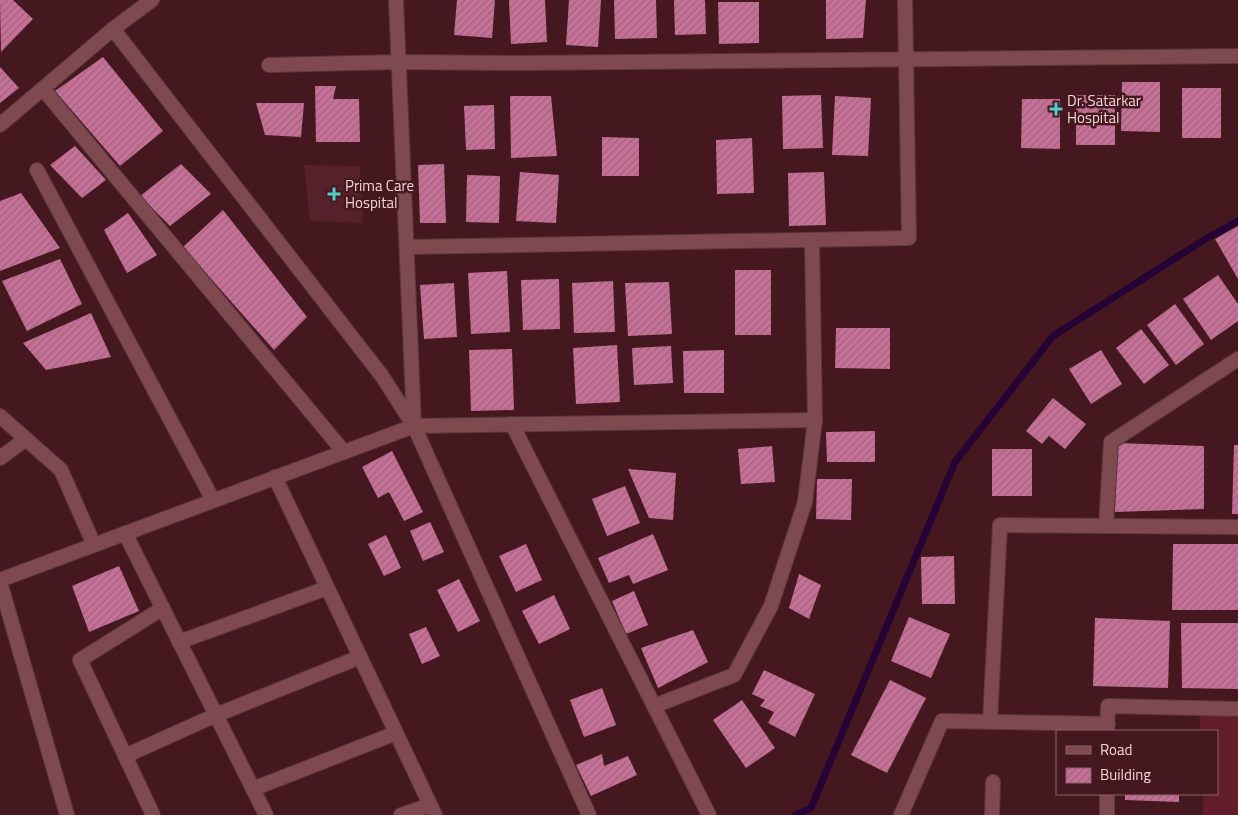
<svg xmlns="http://www.w3.org/2000/svg" width="1238" height="815" font-family="'Titillium Web',sans-serif">
	<defs>
		<pattern id="building-hatch" width="6" height="6" patternUnits="userSpaceOnUse" patternTransform="scale(1.25)"><rect width="6" height="6" fill="#c57197"/><path d="M-1 1l2-2M0 6l6-6M5 7l2-2" fill="none" stroke="#a0627d"/></pattern>
	</defs>
	<rect width="100%" height="100%" fill="#451820"/>
	<path fill="#56212b" d="M304,165L360,166L363,223L310,221Z"/>
	<path fill="#611d2b" d="M1199,708L1238,709V815H1203V794H1217V731H1200Z"/>
	<g fill="none" stroke-linecap="round" stroke-linejoin="round">
		<path stroke="#250435" stroke-width="7" d="M796,815L811,808L955,462L1053,336L1204,240L1238,221"/>
	</g>
	<g fill="url(#building-hatch)">
		<path d="M0,0H13L33,19L1,52Z"/>
		<path d="M457,0H495L492,38L454,35Z"/>
		<path d="M509,0H545L547,42L511,44Z"/>
		<path d="M569,0H601L598,47L566,45Z"/>
		<path d="M614,0H656L657,38L615,39Z"/>
		<path d="M674,0H705L706,34L675,35Z"/>
		<path d="M826,0H866L863,38L826,39Z"/>
		<path d="M718,2H759V43L719,44Z"/>
		<path d="M103,57L163,131L120,166L55,91Z"/>
		<path d="M0,67L19,88L0,103Z"/>
		<path d="M1122,82H1160V132L1121,131Z"/>
		<path d="M315,86H336L333,99H359L360,142H316Z"/>
		<rect x="1182" y="88" width="39" height="50"/>
		<path d="M821,95L823,148L783,149L782,96Z"/>
		<rect x="1076" y="95" width="39" height="50"/>
		<path d="M510,96H551L557,156L511,158Z"/>
		<path d="M835,96L871,98L868,156L832,155Z"/>
		<path d="M1022,99H1060V149L1021,148Z"/>
		<path d="M256,103H304L301,137L265,135Z"/>
		<path d="M494,105L495,149L466,150L464,106Z"/>
		<path d="M602,137L639,138V176H602Z"/>
		<path d="M752,138L754,193L717,194L716,140Z"/>
		<path d="M75,146L106,180L82,198L50,165Z"/>
		<path d="M181,164L211,194L170,226L140,196Z"/>
		<path d="M444,164L446,223H420L418,165Z"/>
		<path d="M520,172L559,175L556,223L516,221Z"/>
		<path d="M824,172L826,225L789,226L788,173Z"/>
		<path d="M467,175L500,176L499,223L466,222Z"/>
		<path d="M21,193L60,248L0,271V201Z"/>
		<path d="M223,210L307,317L274,350L183,247Z"/>
		<path d="M128,213L157,255L127,273L104,230Z"/>
		<path d="M1238,226V279L1215,239Z"/>
		<path d="M60,259L82,304L27,331L2,281Z"/>
		<rect x="735" y="270" width="36" height="65"/>
		<path d="M507,271L510,332L471,334L468,273Z"/>
		<path d="M1218,275L1238,304V321L1211,340L1183,299Z"/>
		<path d="M559,279L560,329L523,330L521,280Z"/>
		<path d="M613,281L615,332L574,333L572,283Z"/>
		<path d="M669,282L672,334L628,336L625,283Z"/>
		<path d="M454,283L457,337L424,339L420,285Z"/>
		<path d="M1175,304L1204,344L1176,365L1147,325Z"/>
		<path d="M91,313L111,357L46,370L23,343Z"/>
		<path d="M836,328H890V369L835,368Z"/>
		<path d="M1141,329L1169,365L1144,384L1116,348Z"/>
		<path d="M617,345L620,402L576,404L573,348Z"/>
		<path d="M671,346L673,383L634,385L632,348Z"/>
		<path d="M512,349L514,410L471,411L469,350Z"/>
		<path d="M724,350V393H684L683,351Z"/>
		<path d="M1101,350L1122,384L1091,404L1069,369Z"/>
		<path d="M1053,398L1086,424L1065,449L1049,436L1042,444L1026,431Z"/>
		<path d="M875,431V462H827L826,432Z"/>
		<path d="M1117,443L1204,446V509L1115,512Z"/>
		<path d="M1234,445H1238V514H1232Z"/>
		<path d="M772,446L775,482L741,484L738,449Z"/>
		<rect x="992" y="449" width="40" height="47"/>
		<path d="M392,451L423,512L404,521L389,492L378,498L362,467Z"/>
		<path d="M628,469L676,473L673,520L649,518Z"/>
		<path d="M817,479H852L851,520L816,519Z"/>
		<path d="M625,486L640,523L607,536L592,499Z"/>
		<path d="M430,522L444,552L423,561L410,531Z"/>
		<path d="M653,534L668,570L633,584L629,575L609,583L598,558Z"/>
		<path d="M386,535L401,568L384,576L368,544Z"/>
		<path d="M526,544L542,580L516,592L499,556Z"/>
		<path d="M1173,544H1238V610H1172Z"/>
		<path d="M954,556L955,604H922L921,557Z"/>
		<path d="M119,566L139,611L89,632L72,586Z"/>
		<path d="M799,574L821,585L809,619L789,608Z"/>
		<path d="M459,579L480,621L458,632L437,590Z"/>
		<path d="M634,591L648,625L626,634L612,601Z"/>
		<path d="M554,595L570,629L539,644L522,611Z"/>
		<path d="M909,617L950,634L931,678L891,661Z"/>
		<path d="M1095,618L1170,621L1168,688L1093,686Z"/>
		<path d="M1181,623H1238V689L1182,688Z"/>
		<path d="M426,627L440,656L422,664L409,634Z"/>
		<path d="M693,630L708,662L658,688L641,648Z"/>
		<path d="M764,670L815,694L795,737L768,723L774,712L760,706L765,700L752,694Z"/>
		<path d="M890,680L926,698L887,773L851,755Z"/>
		<path d="M602,688L616,725L584,737L570,700Z"/>
		<path d="M742,700L775,748L746,768L713,720Z"/>
		<path d="M602,754L604,766L628,756L637,775L591,796L576,765Z"/>
		<path d="M1125,794H1179V802L1125,800Z"/>
	</g>
	<g fill="none" stroke-linecap="round" stroke-linejoin="round">
		<g stroke="#5d373e" stroke-width="16">
			<g id="minor">
				<path d="M396,0L414,425"/>
				<path d="M113,29L382,376L414,426L589,815"/>
				<path d="M269,65L399,62L523,63L1238,56"/>
				<path d="M43,89L344,452"/>
				<path d="M0,125L113,29L152,0"/>
				<path d="M37,170L213,500"/>
				<path d="M407,247L909,238L905,0"/>
				<path d="M0,416L61,470L94,545"/>
				<path d="M512,424L709,815"/>
				<path d="M0,458L26,439"/>
				<path d="M275,477L435,815"/>
				<path d="M1106,526L1111,442L1238,359"/>
				<path d="M125,533L266,815"/>
				<path d="M0,580L414,426L815,420"/>
				<path d="M0,582L67,815"/>
				<path d="M179,642L327,588"/>
				<path d="M654,706L734,675L771,606L805,502L815,420L812,240"/>
				<path d="M990,722L1000,525L1238,527"/>
				<path d="M1107,731L1108,706L1238,709"/>
				<path d="M125,756L216,715L360,657"/>
				<path d="M253,789L396,733"/>
				<path d="M153,815L80,660L163,608"/>
				<path d="M401,815L430,805"/>
				<path d="M901,815L942,721L1108,724"/>
				<path d="M992,815L993,782"/>
				<path d="M1107,815V794"/>
			</g>
		</g>
		<use href="#minor" stroke="#7e4a50" stroke-width="14"/>
	</g>
	<g fill="#53cdc9" stroke="#451820" stroke-width="2">
		<path d="M1053.5 101.5h5v5h5v5h-5v5h-5v-5h-5v-5h5z"/>
		<path d="M331.5 186.5h5v5h5v5h-5v5h-5v-5h-5v-5h5z"/>
	</g>
	<g text-anchor="middle" dominant-baseline="central" stroke-width="5" stroke-linejoin="round" paint-order="stroke">
		<g font-size="15" fill="#f2d3d5" stroke="#451820" text-anchor="start">
			<text x="1067" y="100">Dr. Satarkar<tspan x="1067" dy="17">Hospital</tspan></text>
			<text x="345" y="185">Prima Care<tspan x="345" dy="17">Hospital</tspan></text>
		</g>
	</g>
	<rect x="1056" y="730" width="162" height="65" fill="#451820" stroke="#8a6368"/>
	<rect x="1066" y="746" width="25" height="8" fill="#7e4a50" stroke="#8a6368"/>
	<text x="1100" y="755" font-size="15" fill="#f2d3d5">Road</text>
	<rect x="1066" y="768" width="25" height="15" fill="url(#building-hatch)" stroke="#8a6368"/>
	<text x="1100" y="780" font-size="15" fill="#f2d3d5">Building</text>
</svg>
